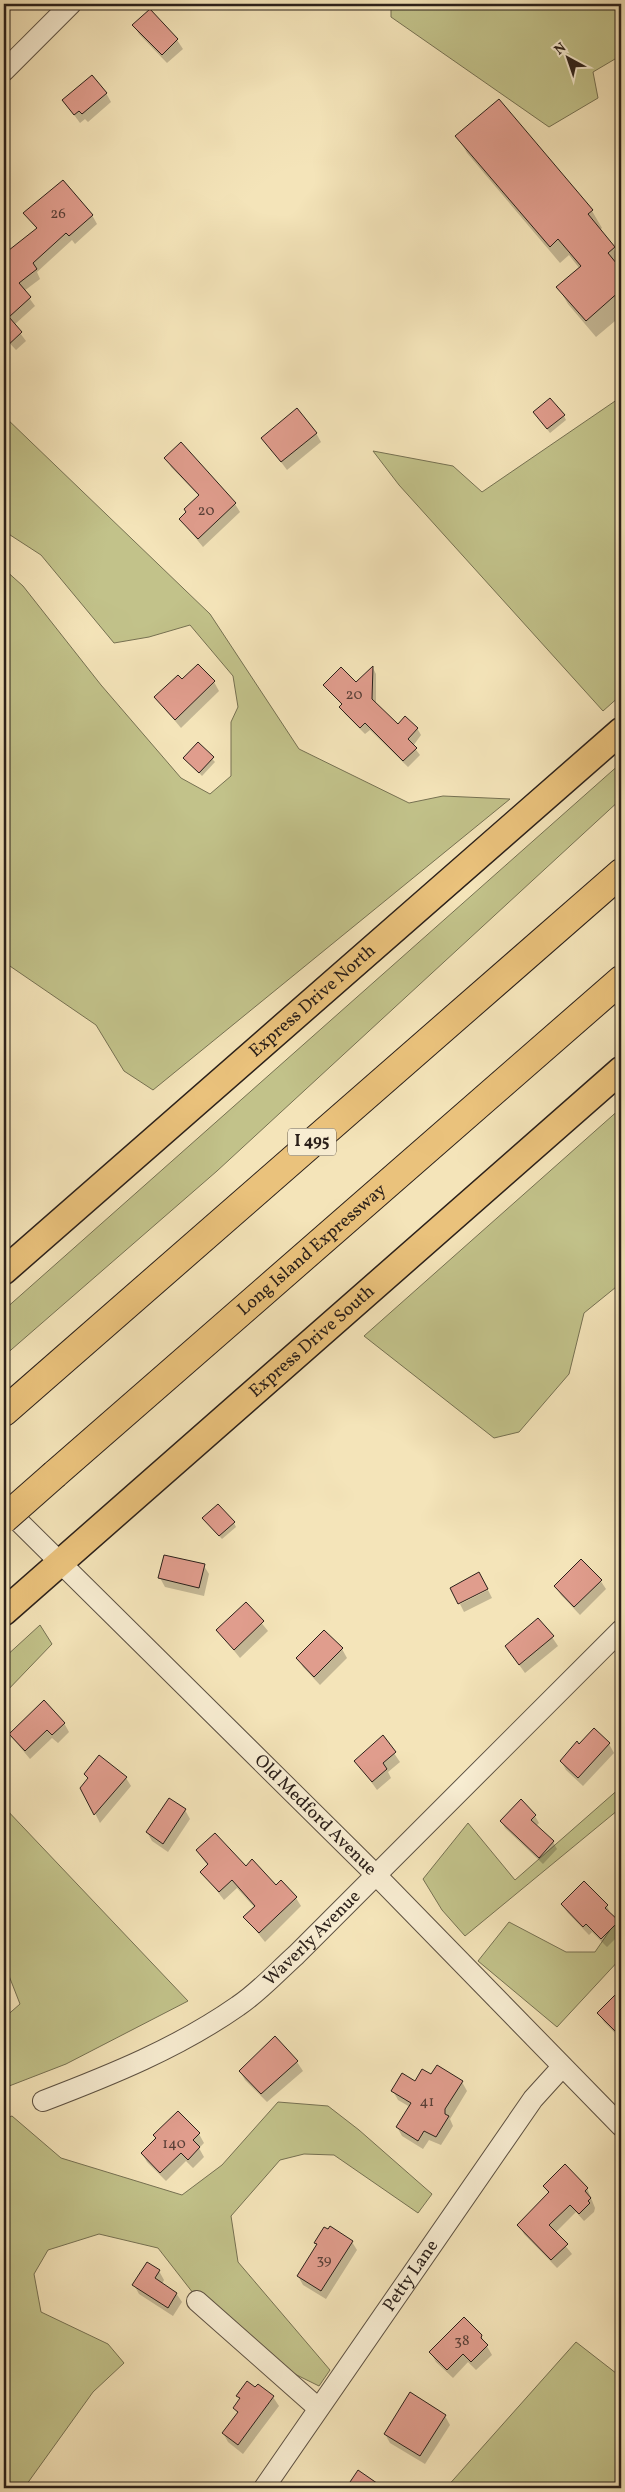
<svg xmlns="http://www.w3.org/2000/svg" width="625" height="2492" font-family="Vollkorn,serif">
	<rect width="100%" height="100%" fill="#f4e4b9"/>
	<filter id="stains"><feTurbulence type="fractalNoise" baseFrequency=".004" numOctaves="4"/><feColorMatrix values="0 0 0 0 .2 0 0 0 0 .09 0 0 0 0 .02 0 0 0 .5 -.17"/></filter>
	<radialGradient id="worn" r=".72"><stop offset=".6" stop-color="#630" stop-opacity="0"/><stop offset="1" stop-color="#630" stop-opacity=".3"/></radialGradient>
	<g fill="#c2c28a" stroke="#767152">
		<path d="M391,4H621V65L615,59L593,72L598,98L549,127L391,17Z"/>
		<path d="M621,397V695L603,711L399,485L373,451L453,466L482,492Z"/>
		<path d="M4,416L210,614L299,749L409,803L443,796L510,799L153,1090L124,1071L96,1025L4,962V569L23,586L101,685L181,778L210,794L231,776V722L238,707L233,676L190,625L149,637L114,643L41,555L4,531Z"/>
		<path d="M621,763V799L217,1171L4,1356V1310Z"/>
		<path d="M621,1108V1283L584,1313L569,1374L519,1432L494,1438L364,1336Z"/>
		<path d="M40,1625L52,1644L4,1694V1658Z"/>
		<path d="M621,1787V1834L618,1810L465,1936L442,1910L423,1879L468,1823L515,1880Z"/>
		<path d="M4,1807L188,2001L66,2064L4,2088V2018L20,2004L4,1963Z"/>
		<path d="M621,1914V1958L557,2027L478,1961L509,1922L566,1952H595Z"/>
		<path d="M278,2102L328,2106L359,2130L432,2194L418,2213L334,2155L304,2154L280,2160L231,2216L238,2262L330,2370L319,2386L232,2343L158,2248L99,2234L48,2250L34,2274L41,2312L108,2344L124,2363L93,2392L24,2488H4V2119L12,2116L61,2158L182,2195L222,2165Z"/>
		<path d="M576,2342L621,2377V2488H446Z"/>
	</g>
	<g fill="#0003">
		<path d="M150,11L177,40L183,49L167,63L139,34L134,26Z"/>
		<path d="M106,93L111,102L88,122L85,119L80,123L63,100Z"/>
		<path d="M457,136L592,211L602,228L599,230L621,259V316L596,337L568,304L558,287L580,269L569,255L560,263L467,153Z"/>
		<path d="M621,162V179L618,173Z"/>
		<path d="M24,213L92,215L97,224L75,244L72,240L37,272L40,279L24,291L35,306L14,325L26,341L16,350L4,337V267L37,229Z"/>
		<path d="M537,416H564L566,420L550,433Z"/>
		<path d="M316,433L321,442L287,470L263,438Z"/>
		<path d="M166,458L235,504L240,512L203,547L180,519L199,496L171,467Z"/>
		<path d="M373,668L376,674V704L398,726L417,728L421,735L413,746L420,755L408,767L370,730L365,734L345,714L340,707L342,705L325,685L356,684Z"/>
		<path d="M214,682L219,691L181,728L155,697Z"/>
		<path d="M198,744L215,762L202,776L185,758Z"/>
		<path d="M206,1522L234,1523L236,1527L222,1539Z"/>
		<path d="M204,1566L209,1574L204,1596L165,1587L160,1578Z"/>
		<path d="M600,1580L606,1589L580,1615L561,1595L555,1586Z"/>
		<path d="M488,1590L492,1598L464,1612L460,1604Z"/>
		<path d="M246,1604L268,1631L240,1658L218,1631Z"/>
		<path d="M552,1637L558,1646L525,1673L512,1655Z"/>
		<path d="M342,1649L347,1658L320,1685L303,1667L298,1658Z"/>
		<path d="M64,1723L69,1732L58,1743L52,1738L30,1759L10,1735Z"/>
		<path d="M383,1737L400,1762L388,1772L391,1778L377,1790L356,1761Z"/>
		<path d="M609,1744L614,1753L583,1786L566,1770L561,1761L579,1746Z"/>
		<path d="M85,1774L126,1778L131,1786L100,1823L82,1788L88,1780Z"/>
		<path d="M170,1800L185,1810L190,1819L168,1852L152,1841L147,1832Z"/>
		<path d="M521,1801L535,1816L539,1823L536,1826L553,1842L557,1849L543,1864L505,1828L501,1821Z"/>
		<path d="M197,1851L245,1867L296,1898L301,1906L265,1942L245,1917L255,1908L237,1888L224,1900L202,1872L208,1866Z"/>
		<path d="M562,1905L607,1906L611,1915L621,1928V1933L607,1947L592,1932L589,1935L568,1913Z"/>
		<path d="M614,1998L621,2004V2039L604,2022L599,2014Z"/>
		<path d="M275,2038L297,2062L303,2071L267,2102L245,2080L240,2071Z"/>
		<path d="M431,2076L462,2082L467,2091L450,2119L453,2126L441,2145L429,2140L423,2149L402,2136L397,2127L410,2107L398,2100L393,2091Z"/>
		<path d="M178,2112L199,2134L204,2143L199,2148L204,2157L193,2168L186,2161L166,2181L147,2162L142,2153Z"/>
		<path d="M544,2186L587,2188L595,2208L594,2212L584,2221L576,2212L555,2233L572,2254L557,2268L524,2234L519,2225L549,2194Z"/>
		<path d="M352,2242L357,2250L326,2299L303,2285L298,2276L318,2245L316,2243Z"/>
		<path d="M159,2271L164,2280L162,2284L176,2293L182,2302L173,2316L139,2294L134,2285Z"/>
		<path d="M481,2336L492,2355L476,2370L468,2362L453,2378L436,2362L431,2353Z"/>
		<path d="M258,2386L273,2397L279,2406L243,2454L228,2442L223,2433L238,2414L234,2408L240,2400L238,2396L255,2389Z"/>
		<path d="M445,2416L450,2425L425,2464L390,2443L385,2434Z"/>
	</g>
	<g fill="#e09d8d" stroke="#2b201a">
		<path d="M150,9L178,39L162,55L132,25Z"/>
		<path d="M92,75L107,93L82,114L79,111L74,115L62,100Z"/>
		<path d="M499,99L593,210L588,214L615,247L608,253L621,269V290L586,321L556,287L581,266L558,239L550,247L455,136Z"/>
		<path d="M63,180L93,215L69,236L66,233L33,263L37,269L19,283L31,297L9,317L22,332L4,349V254L37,228L23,213Z"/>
		<path d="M550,398L565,415L547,429L533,412Z"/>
		<path d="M297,408L317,433L281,462L261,438Z"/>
		<path d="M181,442L236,503L198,539L179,519L186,512L184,509L199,495L164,458Z"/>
		<path d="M198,664L215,681L175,720L154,697L178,675L182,679Z"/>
		<path d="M373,666L372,699L398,724L405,716L418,728L408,739L417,748L403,761L365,723L360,728L339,707L342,704L323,685L341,667L356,682Z"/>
		<path d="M198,742L214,757L199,773L183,758Z"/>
		<path d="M218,1504L235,1522L219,1536L202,1518Z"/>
		<path d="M164,1555L205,1564L199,1588L158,1578Z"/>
		<path d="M581,1559L602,1580L574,1607L554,1586Z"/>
		<path d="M479,1572L488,1589L458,1604L450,1588Z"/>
		<path d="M246,1602L264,1621L234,1650L216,1630Z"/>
		<path d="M538,1618L554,1636L519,1665L505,1646Z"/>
		<path d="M324,1630L343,1648L314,1677L296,1658Z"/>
		<path d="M44,1700L65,1723L52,1735L47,1730L25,1751L9,1734Z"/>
		<path d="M594,1728L610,1743L578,1778L560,1761L577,1741L579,1744Z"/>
		<path d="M383,1735L396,1752L383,1763L387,1769L372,1782L354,1761Z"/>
		<path d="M99,1755L127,1777L94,1815L80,1788L88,1778L84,1774Z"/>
		<path d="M169,1798L186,1809L163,1844L146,1832Z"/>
		<path d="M521,1799L536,1815L531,1820L554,1841L539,1858L500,1821Z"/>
		<path d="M215,1833L246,1866L252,1859L276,1885L281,1880L297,1897L259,1933L243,1917L255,1906L232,1880L219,1892L200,1872L208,1864L196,1850Z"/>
		<path d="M584,1881L608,1905L605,1908L619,1921L601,1939L586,1924L583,1927L561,1904Z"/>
		<path d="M621,1989V2037L597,2013Z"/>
		<path d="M275,2036L298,2061L261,2094L239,2071Z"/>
		<path d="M437,2065L463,2081L445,2109V2114L449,2116L436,2137L424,2131L418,2141L396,2127L411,2103L391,2091L402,2073L415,2081L422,2069L431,2074Z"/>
		<path d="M178,2111L200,2133L193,2140L200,2147L188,2160L181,2153L160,2173L141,2153L156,2138L153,2135Z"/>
		<path d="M565,2164L588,2188L585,2191L591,2198L588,2201L590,2203L579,2214L570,2205L549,2225L568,2244L551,2260L517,2225L549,2192L543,2186Z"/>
		<path d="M330,2226L353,2241L321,2291L297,2276L317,2244L314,2243L324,2227L328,2229Z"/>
		<path d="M147,2262L160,2270L155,2278L177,2293L168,2308L132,2285Z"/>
		<path d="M464,2317L482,2335L481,2338L488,2345L471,2362L463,2354L447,2370L429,2352Z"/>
		<path d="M247,2381L255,2387L258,2384L274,2396L238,2445L222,2433L238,2412L233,2408L240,2398L236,2396Z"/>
		<path d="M410,2392L446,2415L420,2456L384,2434Z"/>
		<path d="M358,2470L384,2488H346Z"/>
	</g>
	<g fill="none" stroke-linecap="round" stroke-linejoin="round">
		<g stroke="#5d5142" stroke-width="22">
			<g id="minor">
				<path d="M4,71L71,4"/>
				<path id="s1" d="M4,1507L377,1876L621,2126"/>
				<path id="s2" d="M43,2101C111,2075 178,2048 238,2006C259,1992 277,1972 296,1955L621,1630"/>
				<path d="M197,2301L318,2408"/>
				<path id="s3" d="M264,2488L533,2099L562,2067"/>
			</g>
		</g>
		<g stroke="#2b201a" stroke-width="29">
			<g id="major">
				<path id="s4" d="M4,1271L621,731"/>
				<path id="s5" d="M4,1612L621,1070"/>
			</g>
		</g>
		<g stroke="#2b201a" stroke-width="30">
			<g id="highway">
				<path d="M4,1412L621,873"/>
				<path id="s6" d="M55,1474L621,980"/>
			</g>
		</g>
		<use href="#minor" stroke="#f8edd2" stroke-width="20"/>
		<use href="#major" stroke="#eac27c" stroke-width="26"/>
		<use href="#highway" stroke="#eac27c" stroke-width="28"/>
		<g stroke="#2b201a" stroke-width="30" stroke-linecap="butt">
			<path id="highway-bridge" d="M4,1519L55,1474"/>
		</g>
		<use href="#highway-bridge" stroke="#eac27c" stroke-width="28"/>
	</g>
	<g text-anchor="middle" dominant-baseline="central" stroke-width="4.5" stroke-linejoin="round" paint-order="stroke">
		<g font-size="15" fill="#583f37">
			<text x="58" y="214">26</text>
			<text x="206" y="511">20</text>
			<text x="354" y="695">20</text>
			<text x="427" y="2102">41</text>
			<text x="174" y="2144">140</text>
			<text x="324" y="2260">39</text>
			<text x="462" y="2341">38</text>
		</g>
		<rect fill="#f8edd2" stroke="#685e51" stroke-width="1" x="288" y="1128.5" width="48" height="27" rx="4"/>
		<g font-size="16" font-weight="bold" fill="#2b201a">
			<text x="312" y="1142">I 495</text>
		</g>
		<g font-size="18" fill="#2b201a" stroke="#f8edd2">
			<text stroke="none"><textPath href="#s4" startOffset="410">Express Drive North</textPath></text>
			<text stroke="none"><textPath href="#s6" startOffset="341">Long Island Expressway</textPath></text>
			<text stroke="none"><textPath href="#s5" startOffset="410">Express Drive South</textPath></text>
			<text stroke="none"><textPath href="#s1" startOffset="438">Old Medford Avenue</textPath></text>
			<text stroke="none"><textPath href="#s2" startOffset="318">Waverly Avenue</textPath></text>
			<text stroke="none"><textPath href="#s3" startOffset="258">Petty Lane</textPath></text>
		</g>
	</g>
	<rect width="625" height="2492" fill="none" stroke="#f4e4b9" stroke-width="20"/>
	<rect x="5" y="5" width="615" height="2482" fill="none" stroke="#2b201a" stroke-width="2.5"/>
	<rect x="10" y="10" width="605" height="2472" fill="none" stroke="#2b201a"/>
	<g transform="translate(568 58) rotate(320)" stroke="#f8edd2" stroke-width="4" paint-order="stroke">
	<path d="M0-4L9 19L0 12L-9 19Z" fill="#2b201a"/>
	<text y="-8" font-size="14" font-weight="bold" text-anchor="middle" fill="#2b201a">N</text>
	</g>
	<rect width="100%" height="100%" filter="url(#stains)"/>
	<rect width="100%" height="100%" fill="url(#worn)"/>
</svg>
